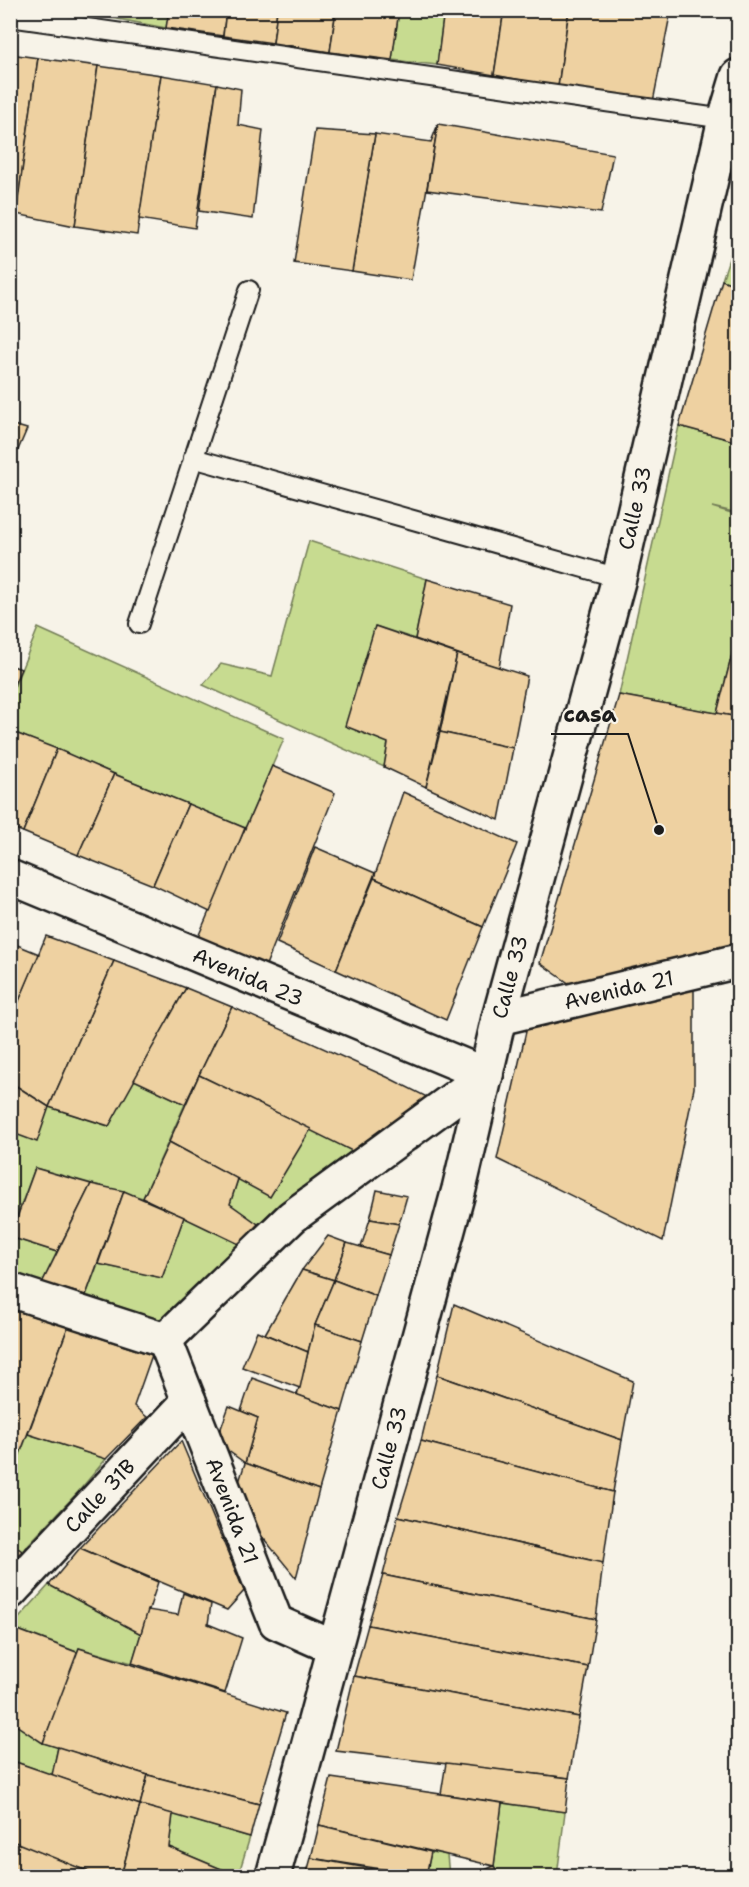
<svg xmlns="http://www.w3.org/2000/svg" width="749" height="1887" font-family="'Shantell Sans',sans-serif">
	<rect width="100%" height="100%" fill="#f7f3e8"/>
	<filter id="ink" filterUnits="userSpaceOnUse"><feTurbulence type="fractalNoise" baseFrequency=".0167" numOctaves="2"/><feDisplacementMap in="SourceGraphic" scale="12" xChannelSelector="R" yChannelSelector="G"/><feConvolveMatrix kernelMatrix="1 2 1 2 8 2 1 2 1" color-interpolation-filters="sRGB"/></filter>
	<g filter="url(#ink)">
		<g fill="#c7db90" stroke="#727c56" stroke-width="1.5">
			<path d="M75,11H169L166,28Z"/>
			<path d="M399,11H444L437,65L392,60Z"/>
			<path d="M738,231V286L722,280Z"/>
			<path d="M679,426L738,442V513L712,507L738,515V631L717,713L619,695Z"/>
			<path d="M309,541L427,579L415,639L376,626L388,743L384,767L203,685L221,664L272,676Z"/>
			<path d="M38,628L284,739L245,828L11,731V695Z"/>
			<path d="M134,1080L185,1104L143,1198L35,1168L11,1232V1132L49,1107L108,1126Z"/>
			<path d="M311,1129L352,1151L283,1201L258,1224L230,1204L238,1179Z"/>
			<path d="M184,1217L239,1244L214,1274L161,1321L86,1295L98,1264L162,1278Z"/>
			<path d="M10,1237L57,1252L42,1283L11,1274Z"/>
			<path d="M28,1434L106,1459L78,1492L22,1551L11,1542L10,1466L15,1467Z"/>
			<path d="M49,1585L141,1634L132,1663L79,1648L77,1652L11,1627Z"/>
			<path d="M11,1721L41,1742L58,1747L52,1775L11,1760Z"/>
			<path d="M502,1803L565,1812L557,1876H500L494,1866Z"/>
			<path d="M173,1814L250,1837L238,1876L169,1847Z"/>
			<path d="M431,1852L447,1855L449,1876H426Z"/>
		</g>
		<g fill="#eed1a1" stroke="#1c1c1c" stroke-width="1.5">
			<path d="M169,10H226L223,36L166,28Z"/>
			<path d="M226,10H277L273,43L223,36Z"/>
			<path d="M277,10H336L330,52L273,43Z"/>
			<path d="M336,10H399L392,60L330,52Z"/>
			<path d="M444,10H504L494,75L437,65Z"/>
			<path d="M504,10H569L558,87L494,75Z"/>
			<path d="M569,10H671L653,102L558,87Z"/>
			<path d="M10,54L38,58L16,214L10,213Z"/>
			<path d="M38,58L98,66L75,226L16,214Z"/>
			<path d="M98,66L161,75L137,235L75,226Z"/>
			<path d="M161,75L217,84L195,228L139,219Z"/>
			<path d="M217,84L241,89L238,125L263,130L253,219L199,211Z"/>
			<path d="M438,124L411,280L352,271L375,134L431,142Z"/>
			<path d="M438,124L613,154L601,213L427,190Z"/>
			<path d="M315,130L375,134L352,271L294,263Z"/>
			<path d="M722,280L738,286V442L679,426Z"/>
			<path d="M10,424L27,429L12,464H10Z"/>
			<path d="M427,579L510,604L499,668L415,639Z"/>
			<path d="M375,626L457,654L426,787L384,767L388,743L345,726Z"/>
			<path d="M738,631V717L717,713Z"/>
			<path d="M457,654L527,676L513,748L440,732Z"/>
			<path d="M10,665L21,669L10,693Z"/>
			<path d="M619,695L738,717V943L570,984L540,963Z"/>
			<path d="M10,731L57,749L23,832L10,827Z"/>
			<path d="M440,732L513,748L499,820L426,787Z"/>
			<path d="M57,749L114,774L78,855L23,832Z"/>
			<path d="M272,766L335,793L266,965L198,937Z"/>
			<path d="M114,774L188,804L153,885L78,855Z"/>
			<path d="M403,792L517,844L483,927L374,878Z"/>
			<path d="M188,804L245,828L210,912L153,885Z"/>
			<path d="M315,847L375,873L336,970L277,943Z"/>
			<path d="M374,878L483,927L446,1020L336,970Z"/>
			<path d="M46,936L114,961L49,1107L10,1082V1022Z"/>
			<path d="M10,942L39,954L10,1022Z"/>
			<path d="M114,961L186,988L109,1126L49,1107Z"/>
			<path d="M186,988L232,1007L185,1104L134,1080Z"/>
			<path d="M694,989V1088L663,1241L497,1159L527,1027Z"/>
			<path d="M232,1007L387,1077L427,1097L352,1151L199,1075Z"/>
			<path d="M199,1075L311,1129L270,1197L169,1142Z"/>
			<path d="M10,1082L49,1107L37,1142L10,1132Z"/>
			<path d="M169,1142L238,1179L230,1204L258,1224L239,1244L143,1198Z"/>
			<path d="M35,1168L91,1184L57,1252L10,1237Z"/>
			<path d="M91,1184L124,1191L86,1295L42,1283Z"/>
			<path d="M377,1190L407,1196L399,1224L370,1219Z"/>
			<path d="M124,1191L184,1217L162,1278L98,1264Z"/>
			<path d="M370,1219L399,1224L389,1255L361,1247Z"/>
			<path d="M328,1236L347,1243L334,1280L302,1270Z"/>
			<path d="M347,1243L389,1255L376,1296L334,1280Z"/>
			<path d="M302,1270L334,1280L315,1325L308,1352L265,1334Z"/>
			<path d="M334,1280L376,1296L362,1341L315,1325Z"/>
			<path d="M454,1304L633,1381L622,1440L437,1375Z"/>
			<path d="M11,1309L68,1327L15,1467L10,1466Z"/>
			<path d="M315,1325L362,1341L342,1411L297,1395Z"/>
			<path d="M68,1327L152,1355L134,1406L147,1417L106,1459L28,1434Z"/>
			<path d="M257,1331L308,1352L300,1388L242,1367Z"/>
			<path d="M437,1375L622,1440L613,1492L421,1441Z"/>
			<path d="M252,1378L342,1411L319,1490L245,1463L258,1418L241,1411Z"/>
			<path d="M229,1406L258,1418L245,1463L216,1442Z"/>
			<path d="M181,1441L244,1591L227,1610L80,1548Z"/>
			<path d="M421,1441L613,1492L603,1563L398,1516Z"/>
			<path d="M245,1463L319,1490L296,1578L233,1501Z"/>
			<path d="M398,1516L603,1563L596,1619L383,1575Z"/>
			<path d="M10,1542L22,1551L10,1562Z"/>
			<path d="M80,1548L158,1582L141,1634L49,1585Z"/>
			<path d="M383,1575L596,1619L588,1667L368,1625Z"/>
			<path d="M183,1593L211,1604L208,1624L242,1638L225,1693L132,1663L148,1610L178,1615Z"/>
			<path d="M368,1625L588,1667L579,1717L354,1676Z"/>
			<path d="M10,1627L79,1653L43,1743L10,1721Z"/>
			<path d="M79,1648L286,1713L259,1804L148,1775L43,1743Z"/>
			<path d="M354,1676L579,1717L569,1778L336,1751Z"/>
			<path d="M58,1747L148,1775L140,1805L52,1775Z"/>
			<path d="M10,1760L140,1805L121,1876H99L10,1841Z"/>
			<path d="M446,1763L569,1778L565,1812L441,1794Z"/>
			<path d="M148,1775L259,1804L250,1837L140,1805Z"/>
			<path d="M331,1778L502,1803L494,1866L319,1825Z"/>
			<path d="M140,1805L173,1814L169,1847L238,1876H121Z"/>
			<path d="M319,1825L431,1852L426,1876L311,1858Z"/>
			<path d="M10,1840L87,1871L84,1876H10Z"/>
			<path d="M311,1858L407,1875L408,1876H306Z"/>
			<path d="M494,1866L500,1876H471Z"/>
		</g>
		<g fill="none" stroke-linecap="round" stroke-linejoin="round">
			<g stroke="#1c1c1c" stroke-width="22">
				<g id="lane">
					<path d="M10,17L725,119"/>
					<path d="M193,458L619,578"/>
					<path d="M139,624L249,290"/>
				</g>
			</g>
			<g stroke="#1c1c1c" stroke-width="38">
				<g id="street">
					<path d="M10,877L486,1075"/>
					<path d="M499,1018L738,961"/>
					<path d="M10,1290L165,1340"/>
					<path d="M165,1340L292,1217L486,1075"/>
					<path d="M165,1340L276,1622L335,1648"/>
					<path d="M10,1592L189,1401"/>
				</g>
			</g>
			<g stroke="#1c1c1c" stroke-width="38">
				<path id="secondary" d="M273,1876L459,1189L499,1018L619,578L725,119L738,76"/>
			</g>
			<use href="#lane" stroke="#f7f3e8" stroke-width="18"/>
			<use href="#street" stroke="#f7f3e8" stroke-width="33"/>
			<use href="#secondary" stroke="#f7f3e8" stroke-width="33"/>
		</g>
	</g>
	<g text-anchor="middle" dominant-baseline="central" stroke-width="4.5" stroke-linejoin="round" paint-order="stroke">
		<g font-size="21" fill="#1c1c1c" stroke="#f7f3e8">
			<text transform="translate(635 508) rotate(-77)">Calle 33</text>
			<text transform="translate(248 977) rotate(23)">Avenida 23</text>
			<text transform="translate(510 977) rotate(-75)">Calle 33</text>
			<text transform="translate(619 990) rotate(-13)">Avenida 21</text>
			<text transform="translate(389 1448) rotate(-75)">Calle 33</text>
			<text transform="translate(100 1496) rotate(-47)">Calle 31B</text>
			<text transform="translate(232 1511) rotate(69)">Avenida 21</text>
		</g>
	</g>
	<path fill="none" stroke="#1c1c1c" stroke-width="2" d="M659 830L628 734H551"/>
	<circle fill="#1c1c1c" stroke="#f7f3e8" stroke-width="2" cx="659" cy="830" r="6"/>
	<g font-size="22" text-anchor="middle" font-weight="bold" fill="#1c1c1c" stroke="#f7f3e8" stroke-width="4.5" stroke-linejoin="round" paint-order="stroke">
		<text x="590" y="722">casa</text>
	</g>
	<rect width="749" height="1887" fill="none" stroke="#f7f3e8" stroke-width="36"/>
	<rect x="18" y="18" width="713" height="1851" fill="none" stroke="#1c1c1c" stroke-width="2" filter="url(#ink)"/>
</svg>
